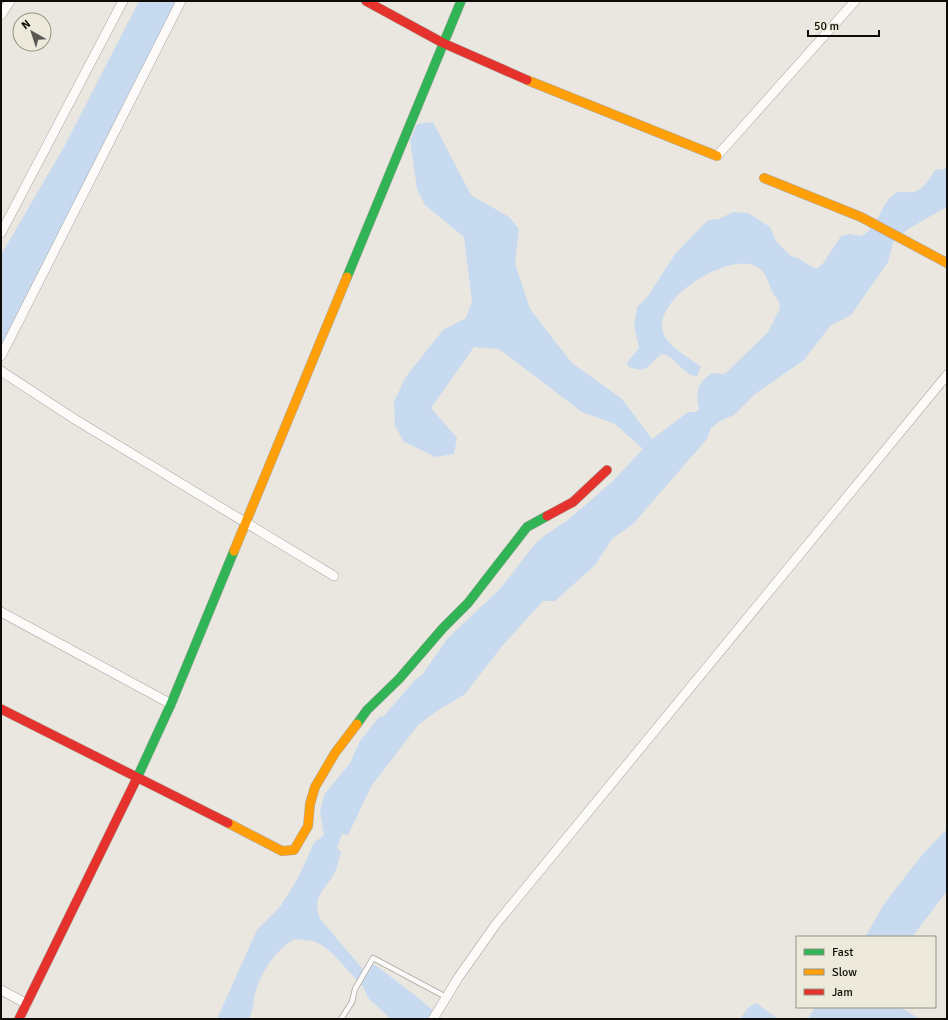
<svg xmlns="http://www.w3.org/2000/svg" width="948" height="1020" font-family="Signika,sans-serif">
	<rect width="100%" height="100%" fill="#e9e7df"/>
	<g fill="#c8daf0">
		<path d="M139,1H176L1,350V255L64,147Z"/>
		<path d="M433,122L471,195L509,217L519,229L515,263L530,309L572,363L622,399L652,439L688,412H696L699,409L697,398L699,386L703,380L712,373L724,374L727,372L768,332L780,308L779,301C768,292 770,273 756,266C728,252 649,300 664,335C670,348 690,358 701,367L697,376C683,376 676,356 662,354C647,364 650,374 629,367L627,363L639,348L634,326L637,307L648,296L675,254L708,220L719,219L733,212L748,213L770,227L776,241L791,256L798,258L814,268H818L824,262L841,236L849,234L860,236C877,230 880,206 893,195C902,188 906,194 914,192C924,189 930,178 935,170L944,169L947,167V207L908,229L893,243L888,262L851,315L830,326L804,360L755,394L734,415L720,421L711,428L707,439L633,524L612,539L595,565L555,601H543L502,646L465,694L437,711L419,724L372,785L348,835L342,834L337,848L341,852C339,860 337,869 333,876C322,892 311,900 321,920L367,974L371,965H375L420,999L442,1019H391L369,999L363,987L333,954L322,945L313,941L295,939C276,949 260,973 255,994C253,1003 253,1011 249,1019H217L257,930L280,907L298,878L314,843L324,835L320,812L324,795L350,763L360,741L379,717L384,716L415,680L422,675L447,639L500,589L534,545L545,535L568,520L613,481L643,449L615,424L582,412L499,349L474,347L431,408L457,438L454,454L436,457L404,442L395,426L394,402L405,378L443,330L466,318L472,302L464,237L425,205L417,189L410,140L417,124Z"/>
		<path d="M947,829V891L912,937H865L884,904L922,855Z"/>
		<path d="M756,1003L778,1019H740L748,1008Z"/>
		<path d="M815,1007H900L920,1019H808Z"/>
	</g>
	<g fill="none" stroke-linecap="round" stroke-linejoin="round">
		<g stroke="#a9a7a1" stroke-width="6">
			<path id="lane" d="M341,1019L352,1002L355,989L373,958L446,997"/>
		</g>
		<g stroke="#a9a7a1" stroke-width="10">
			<g id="street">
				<path d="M1,15L10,1"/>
				<path d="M717,156L855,1"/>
				<path d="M1,233L123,1"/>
				<path d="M1,356L181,1"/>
				<path d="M1,371L76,420L334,576"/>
				<path d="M1,612L171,704"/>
				<path d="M1,990L27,1004"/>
				<path d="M433,1019L458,978L496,924L947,375"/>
			</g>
		</g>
		<g stroke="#a9a7a1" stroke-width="10">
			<g id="fast">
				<path d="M347,277L461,1"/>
				<path d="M357,724L367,710L399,679L443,628L468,603L527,527L547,516"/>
				<path d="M137,778L171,704L234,551"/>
			</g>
		</g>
		<g stroke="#a9a7a1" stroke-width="10">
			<g id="slow">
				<path d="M527,80L717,156"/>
				<path d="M764,178L861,217L947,263"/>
				<path d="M234,551L347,277"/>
				<path d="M228,823L282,851L294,850L308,826L310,804L315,787L335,753L357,724"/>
			</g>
		</g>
		<g stroke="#a9a7a1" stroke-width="10">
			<g id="jam">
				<path d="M366,1L443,43L527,80"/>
				<path d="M547,516L573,502L607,470"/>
				<path d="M1,709L228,823"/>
				<path d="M19,1019L137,778"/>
			</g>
		</g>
		<use href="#lane" stroke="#fcfbfa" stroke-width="4.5"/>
		<use href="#street" stroke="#fcfbfa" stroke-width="9"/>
		<use href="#fast" stroke="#30b455" stroke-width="9"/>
		<use href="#slow" stroke="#ff9f0a" stroke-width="9"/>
		<use href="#jam" stroke="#e5322d" stroke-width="9"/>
	</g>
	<rect width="948" height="1020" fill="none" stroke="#0d0c07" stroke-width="4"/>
	<rect x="796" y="936" width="140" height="72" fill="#edeadb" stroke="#939186"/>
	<rect x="804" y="949" width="20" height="6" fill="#30b455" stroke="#939186"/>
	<text x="832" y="956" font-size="12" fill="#0d0c07">Fast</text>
	<rect x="804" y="969" width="20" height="6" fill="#ff9f0a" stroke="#939186"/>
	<text x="832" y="976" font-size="12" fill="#0d0c07">Slow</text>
	<rect x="804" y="989" width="20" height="6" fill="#e5322d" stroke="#939186"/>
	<text x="832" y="996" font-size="12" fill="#0d0c07">Jam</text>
	<g transform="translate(32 32) rotate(321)"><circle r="19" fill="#edeadb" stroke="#939186"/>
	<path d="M0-3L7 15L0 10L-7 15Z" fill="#5a5953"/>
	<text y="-6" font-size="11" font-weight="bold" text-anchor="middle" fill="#0d0c07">N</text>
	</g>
	<path d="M808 30v6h71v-6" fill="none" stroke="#0d0c07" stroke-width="2"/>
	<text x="814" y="30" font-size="12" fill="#0d0c07" stroke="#edeadb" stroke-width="3" paint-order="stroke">50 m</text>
</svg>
